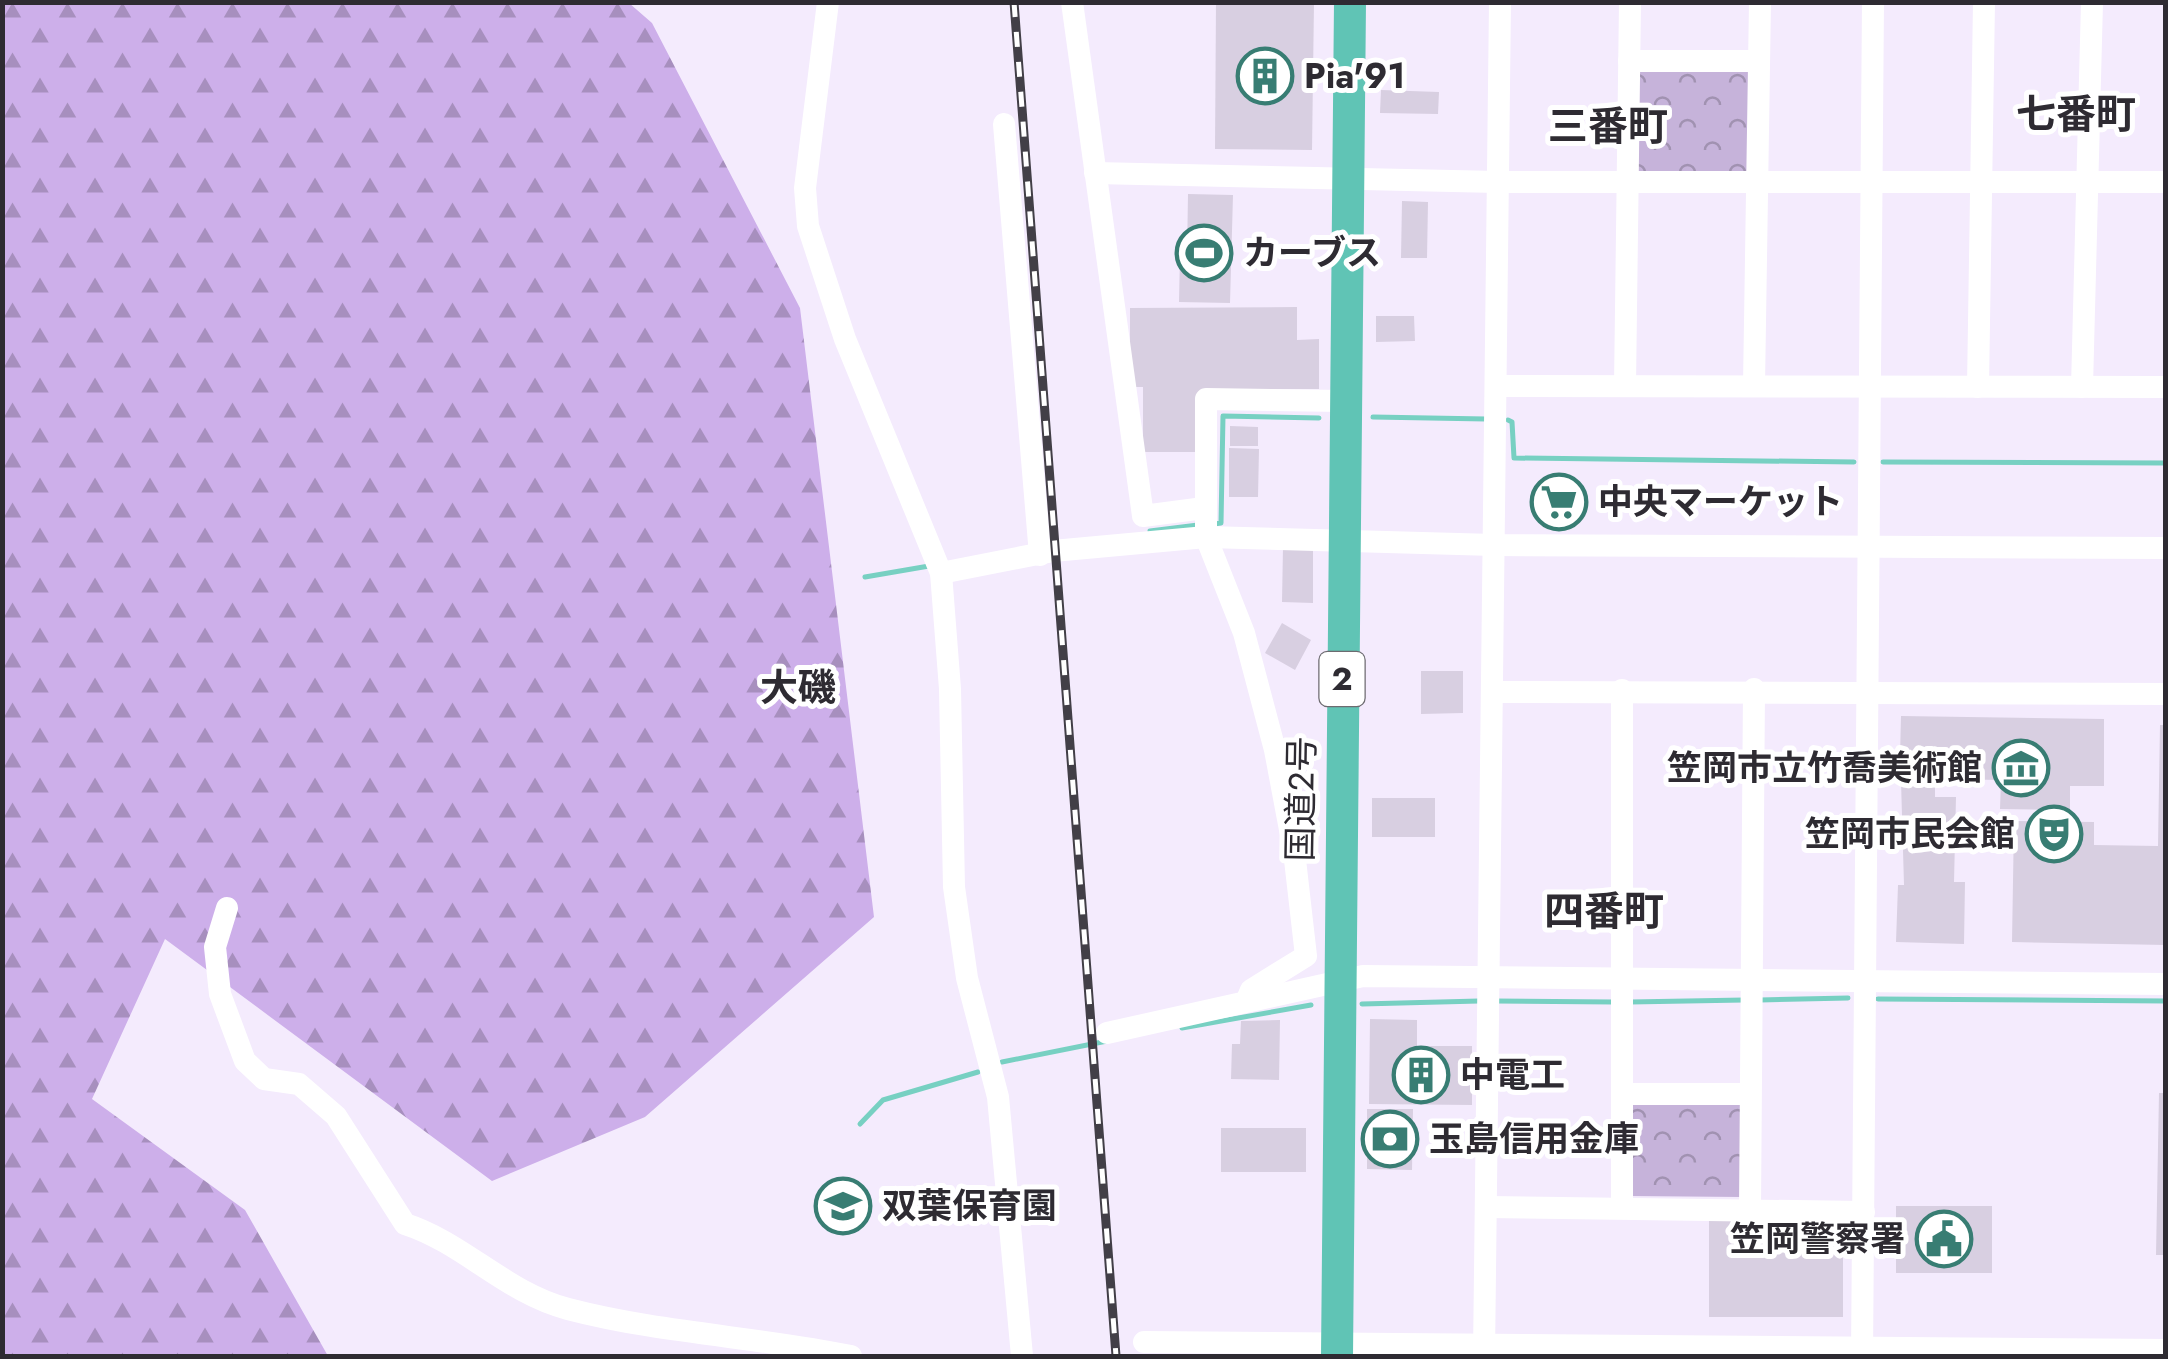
<svg xmlns="http://www.w3.org/2000/svg" width="2168" height="1359" font-family="Jost,'Noto Sans JP',sans-serif">
	<defs>
		<pattern id="forest-firs" width="22" height="20" patternUnits="userSpaceOnUse" patternTransform="scale(2.5)"><rect width="22" height="20" fill="#cdafea"/><path d="M5 1l3.5 6h-7zM16 11l3.5 6h-7z" fill="#a78fbe"/></pattern>
		<pattern id="park-crowns" width="20" height="18" patternUnits="userSpaceOnUse" patternTransform="scale(2.5)"><rect width="20" height="18" fill="#c6b3da"/><path d="M2 6a3 3 0 1 1 6 0M12 15a3 3 0 1 1 6 0" fill="none" stroke="#a192b1"/></pattern>
	</defs>
	<rect width="100%" height="100%" fill="#f4ebfd"/>
	<path fill="url(#forest-firs)" d="M3,3H629L652,23L800,308L874,917L645,1117L492,1181L165,939L92,1099L245,1210L328,1356H3Z"/>
	<g fill="url(#park-crowns)">
		<path d="M1629,61H1759L1757,182L1628,181Z"/>
		<path d="M1741,1100V1197L1630,1196L1631,1101Z"/>
	</g>
	<g fill="none" stroke-linecap="round" stroke-linejoin="round">
		<g stroke="#77d0c2" stroke-width="5">
			<path d="M1373,417L1486,419"/>
			<path d="M1508,420L1512,422L1514,458L1854,462"/>
			<path d="M1883,462L2166,463"/>
			<path d="M1214,524L1221,523L1223,416L1319,418"/>
			<path d="M1150,531L1198,525"/>
			<path d="M865,577L929,566"/>
			<path d="M1878,999L2166,1001"/>
			<path d="M1760,1000L1848,998"/>
			<path d="M1495,1001L1614,1002"/>
			<path d="M1630,1002L1744,1000"/>
			<path d="M1362,1004L1479,1001"/>
			<path d="M1182,1028L1311,1005"/>
			<path d="M1002,1062L1107,1041"/>
			<path d="M860,1124L883,1100L978,1072"/>
		</g>
	</g>
	<g fill="#d8cfe1">
		<path d="M1216,2H1314L1312,150L1215,149Z"/>
		<path d="M1381,90L1439,92L1438,114L1380,113Z"/>
		<path d="M1188,194L1233,195L1230,303L1179,302L1180,254L1187,255Z"/>
		<path d="M1402,201L1428,202L1427,258H1401Z"/>
		<path d="M1297,307V340L1319,339V389H1201V452H1143V387H1130V308Z"/>
		<path d="M1376,316H1414L1415,341L1376,342Z"/>
		<path d="M1230,426L1258,427V446H1230Z"/>
		<path d="M1229,448L1259,449L1258,497H1229Z"/>
		<path d="M1283,547L1313,548V603L1282,602Z"/>
		<path d="M1282,623L1311,640L1295,670L1265,653Z"/>
		<path d="M1421,671H1463V713L1421,714Z"/>
		<path d="M1901,716L2104,719V786H2070V810L2000,809L2001,780L1937,779V757H1900Z"/>
		<path d="M2160,725H2166V945L2012,942L2014,821L2094,822V845L2158,846Z"/>
		<path d="M1901,781H1935V797H1956L1954,882H1965L1964,944L1896,942L1898,885H1904Z"/>
		<rect x="1372" y="798" width="63" height="39"/>
		<path d="M1370,1019L1417,1020V1046H1472V1105L1369,1104Z"/>
		<path d="M1280,1020L1279,1080L1231,1079L1232,1044H1240L1241,1021Z"/>
		<path d="M2159,1093H2166V1255H2156Z"/>
		<path d="M1367,1109H1413L1412,1170L1367,1169Z"/>
		<rect x="1221" y="1128" width="85" height="44"/>
		<rect x="1896" y="1206" width="96" height="67"/>
		<rect x="1709" y="1221" width="134" height="96"/>
	</g>
	<g fill="none" stroke-linecap="round" stroke-linejoin="round">
		<g stroke="#fff" stroke-width="22">
			<path d="M828,2L805,188L808,226L845,339L941,573L950,689L954,887L967,978L998,1097L1022,1356"/>
			<path d="M1072,2L1143,516L1204,508"/>
			<path d="M1629,61H1759"/>
			<path d="M1004,124L1040,555"/>
			<path d="M1095,173L1498,182H2166"/>
			<path d="M1496,386L2166,387"/>
			<path d="M1625,386L1630,2"/>
			<path d="M1754,386L1760,2"/>
			<path d="M1978,387L1984,2"/>
			<path d="M2082,387L2092,2"/>
			<path d="M941,573L1053,551L1206,537L1494,545L2166,548"/>
			<path d="M1622,690V1206"/>
			<path d="M1492,692L2166,694"/>
			<path d="M227,908L215,947L220,994L245,1061L264,1079L299,1084L336,1116L405,1224C464,1243 506,1293 568,1309C660,1333 758,1337 851,1356"/>
			<path d="M1248,997L1251,990L1306,956L1294,851L1275,750L1244,633L1206,537V399L1345,401"/>
			<path d="M1107,1033L1363,976L2166,984"/>
			<path d="M1622,1094H1749"/>
			<path d="M1487,1207L1864,1212"/>
			<path d="M1750,1209L1754,689"/>
			<path d="M1144,1342L2166,1350"/>
			<path d="M1484,1356L1500,2"/>
			<path d="M1862,1356L1873,2"/>
		</g>
		<path stroke="#60c4b5" stroke-width="32" d="M1337,1356L1350,2"/>
		<g stroke="#423f47" stroke-width="9">
			<path id="rail" d="M1014,2L1116,1356"/>
		</g>
		<use href="#rail" stroke="#fff" stroke-width="5" stroke-dasharray="15" stroke-linecap="butt"/>
	</g>
	<defs>
		<g id="building-ring" transform="scale(2.875)"><circle r="9.5" fill="#fff" stroke="#387d73" stroke-width="1.5"/><path d="M-4-6H4V6H1V3H-1V6H-4ZM-2.5-4.3h1.7v1.8h-1.7ZM.8-4.3h1.7v1.8H.8ZM-2.5-1h1.7V.8h-1.7ZM.8-1h1.7V.8H.8Z" fill="#387d73"/></g>
		<g id="stadium-ring" transform="scale(2.875)"><circle r="9.5" fill="#fff" stroke="#387d73" stroke-width="1.5"/><path d="M0-5a6.5 5 0 1 0 0 10a6.5 5 0 1 0 0-10ZM-3.5-1.8h7v3.6h-7Z" fill="#387d73"/></g>
		<g id="supermarket-ring" transform="scale(2.875)"><circle r="9.5" fill="#fff" stroke="#387d73" stroke-width="1.5"/><path d="M-6-5.5h2.5l.6 2H6L4.5 2H-2.5L-4.4-4H-6ZM-1.5 3.2a1.3 1.3 0 1 0 .1 0ZM3 3.2a1.3 1.3 0 1 0 .1 0Z" fill="#387d73"/></g>
		<g id="museum-ring" transform="scale(2.875)"><circle r="9.5" fill="#fff" stroke="#387d73" stroke-width="1.5"/><path d="M0-6L6-3V-2H-6V-3ZM-5-1h2V3h-2ZM-1-1h2V3h-2ZM3-1h2V3H3ZM-6 4H6V6H-6Z" fill="#387d73"/></g>
		<g id="theatre-ring" transform="scale(2.875)"><circle r="9.5" fill="#fff" stroke="#387d73" stroke-width="1.5"/><path d="M-5-5.5Q0-4 5-5.5V0Q5 5 0 6Q-5 5-5 0ZM-3.3-2.5H-1v1.5H-3.3ZM1-2.5H3.3v1.5H1ZM-2.8 1Q0 5.5 2.8 1Z" fill="#387d73"/></g>
		<g id="bank-ring" transform="scale(2.875)"><circle r="9.5" fill="#fff" stroke="#387d73" stroke-width="1.5"/><path d="M-6-4H6V4H-6ZM0-2.3a2.3 2.3 0 1 0 0 4.6a2.3 2.3 0 1 0 0-4.6Z" fill="#387d73"/></g>
		<g id="school-ring" transform="scale(2.875)"><circle r="9.5" fill="#fff" stroke="#387d73" stroke-width="1.5"/><path d="M0-5L7-2L0 1L-7-2ZM-4 1L0 2.5L4 1V4Q0 6-4 4Z" fill="#387d73"/></g>
		<g id="civic-ring" transform="scale(2.875)"><circle r="9.5" fill="#fff" stroke="#387d73" stroke-width="1.5"/><path d="M-.6-6.5H3V-4.5H.6V-3L4-1V1h2V6H-6V1h2V-1L-.6-3ZM-1.2 2.5V6h2.4V2.5Z" fill="#387d73"/></g>
	</defs>
	<g fill-rule="evenodd">
		<use href="#building-ring" x="1265" y="76"/>
		<use href="#stadium-ring" x="1204" y="253"/>
		<use href="#supermarket-ring" x="1559" y="502"/>
		<use href="#museum-ring" x="2021" y="768"/>
		<use href="#theatre-ring" x="2054" y="834"/>
		<use href="#building-ring" x="1421" y="1075"/>
		<use href="#bank-ring" x="1390" y="1139"/>
		<use href="#school-ring" x="843" y="1206"/>
		<use href="#civic-ring" x="1944" y="1239"/>
	</g>
	<g text-anchor="middle" dominant-baseline="central" stroke-width="10" stroke-linejoin="round" paint-order="stroke">
		<rect fill="#fff" stroke="#6d6b70" stroke-width="2.5" x="1319.5" y="652" width="45" height="54" rx="8"/>
		<g font-size="32" font-weight="bold" fill="#2e2b32">
			<text x="1342" y="679">2</text>
		</g>
		<g font-size="35" font-weight="bold" fill="#2e2b32" stroke="#fff" text-anchor="start">
			<text x="1304" y="76">Pia'91</text>
			<text x="1243" y="253">カーブス</text>
			<text x="1598" y="502">中央マーケット</text>
			<text x="1982" y="768" text-anchor="end">笠岡市立竹喬美術館</text>
			<text x="2015" y="834" text-anchor="end">笠岡市民会館</text>
			<text x="1460" y="1075">中電工</text>
			<text x="1429" y="1139">玉島信用金庫</text>
			<text x="882" y="1206">双葉保育園</text>
			<text x="1905" y="1239" text-anchor="end">笠岡警察署</text>
		</g>
		<g font-size="35" fill="#2e2b32" stroke="#fff">
			<text transform="translate(1301 799) rotate(-89)">国道2号</text>
		</g>
		<g font-size="38" font-weight="bold" fill="#2e2b32" stroke="#fff">
			<text x="798" y="687">大磯</text>
		</g>
		<g font-size="40" font-weight="bold" fill="#2e2b32" stroke="#fff">
			<text x="2076" y="114">七番町</text>
			<text x="1608" y="126">三番町</text>
			<text x="1604" y="911">四番町</text>
		</g>
	</g>
	<rect width="2168" height="1359" fill="none" stroke="#2e2b32" stroke-width="10"/>
</svg>
